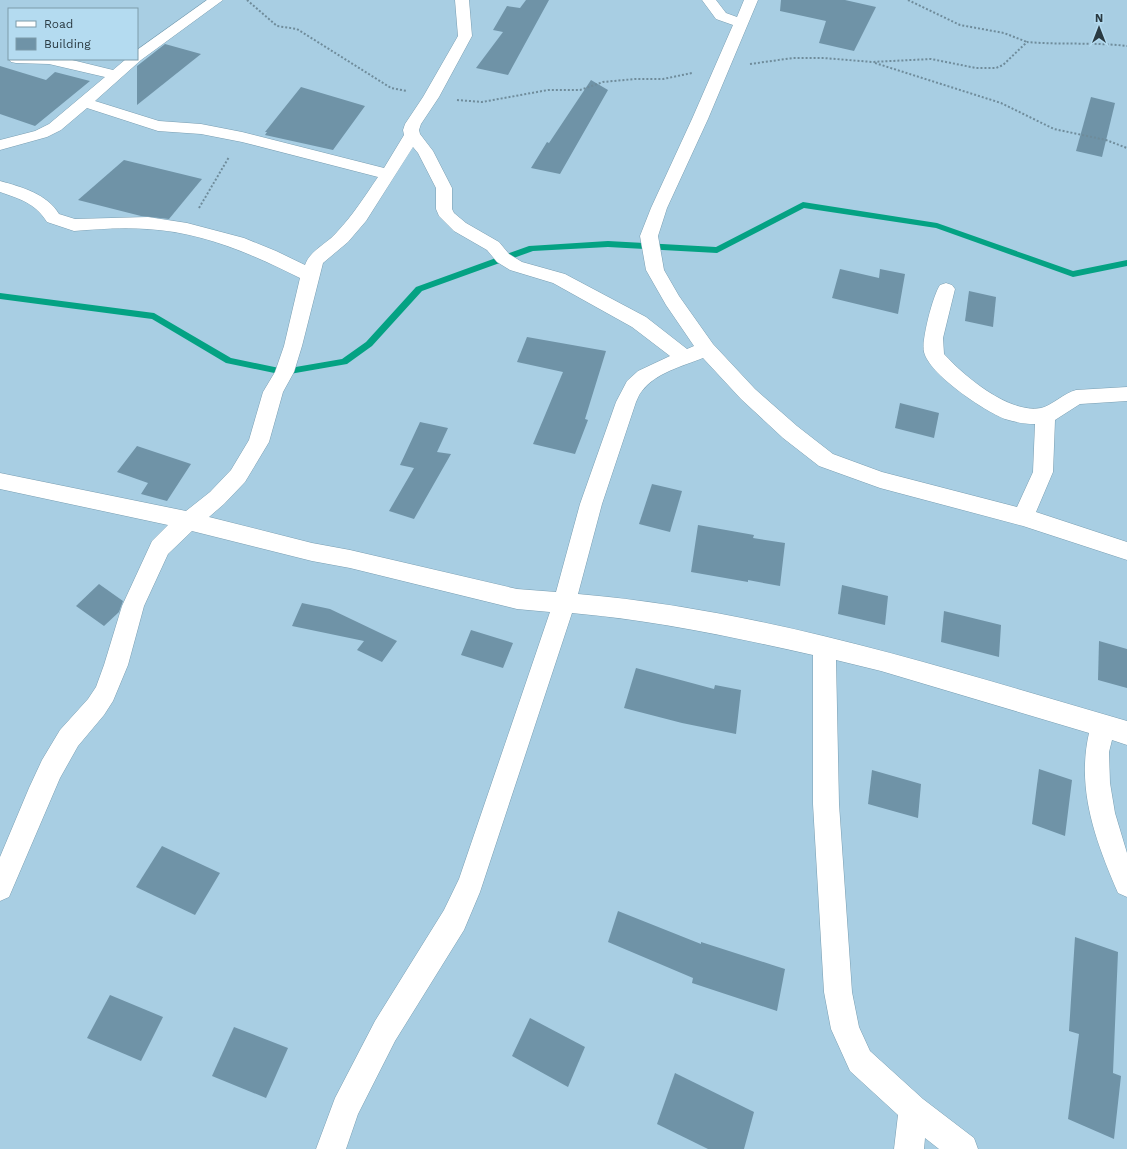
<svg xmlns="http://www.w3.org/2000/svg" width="1127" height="1149" font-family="'Work Sans',sans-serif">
	<rect width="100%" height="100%" fill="#a8cee3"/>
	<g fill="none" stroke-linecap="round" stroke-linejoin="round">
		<path fill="#04a283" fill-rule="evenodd" d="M803,202L937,223L1073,271L1127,260V266L1073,277L936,228L804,208L717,253L608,247L533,251L422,291L372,346L347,364L284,375L226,363L152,319L0,299V293L154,313L231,358L284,369L342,359L366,342L416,287L529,246L608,241L716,247Z"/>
	</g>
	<g fill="#6f93a7">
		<path d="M526,0H549L508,75L476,68L503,32L493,30L507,6L520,8Z"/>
		<path d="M781,0H845L876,7L854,51L819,43L826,21L780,11Z"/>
		<path d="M165,44L201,54L137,105V66Z"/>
		<path d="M0,66L46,80L55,72L90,81L35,126L0,114Z"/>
		<path d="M591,80L608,90L560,174L531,168L547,142L549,143Z"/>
		<path d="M301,87L365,106L333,150L265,135L267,132H265Z"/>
		<path d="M1091,97L1115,103L1102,157L1076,151Z"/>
		<path d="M124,160L202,179L169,219L141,216L78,200Z"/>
		<path d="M840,269L879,278L880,269L905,274L898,314L832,298Z"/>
		<path d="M969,291L996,297L993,327L965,321Z"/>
		<path d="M527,337L606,351L585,419L588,420L575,454L533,444L563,372L517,362Z"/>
		<path d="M900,403L939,413L934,438L895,428Z"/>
		<path d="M420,422L448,428L437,452L451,454L414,519L389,511L414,468L400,465Z"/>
		<path d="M137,446L191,464L167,501L141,494L148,483L117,472Z"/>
		<path d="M652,484L682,491L670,532L639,524Z"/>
		<path d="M698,525L754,535L753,538L785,543L780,586L748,580V582L691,572Z"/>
		<path d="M99,584L123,601L119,612L104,626L76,606Z"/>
		<path d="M842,585L888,596L885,625L838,614Z"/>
		<path d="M302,603L330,609L397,641L382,662L357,650L364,641L292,626Z"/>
		<path d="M944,611L1001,625L999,657L941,642Z"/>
		<path d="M471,630L513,643L503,668L461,655Z"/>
		<path d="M1099,641L1127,649V688L1098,680Z"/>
		<path d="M636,668L714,689L715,685L741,690L736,734L682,723L624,708Z"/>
		<path d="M1039,769L1072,780L1065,836L1032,824Z"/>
		<path d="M872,770L921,784L918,818L868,804Z"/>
		<path d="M162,846L220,873L195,915L136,887Z"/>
		<path d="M618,911L701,944V942L785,969L777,1011L692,983L693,978L608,942Z"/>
		<path d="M1075,937L1118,952L1113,1073L1121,1076L1114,1139L1068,1119L1079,1034L1069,1031Z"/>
		<path d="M110,995L163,1017L141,1061L87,1038Z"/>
		<path d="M530,1018L585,1047L568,1087L512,1056Z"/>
		<path d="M234,1027L288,1048L266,1098L212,1076Z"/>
		<path d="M675,1073L754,1112L744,1149H708L657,1124Z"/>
	</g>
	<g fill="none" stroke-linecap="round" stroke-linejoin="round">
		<g stroke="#799eb2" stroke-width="1">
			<path id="minor" d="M207,0H223L141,60L95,101L159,121L201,124L242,132L384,168L404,135L403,130L405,124L423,97L458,36L455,0H469L472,36L439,97L421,124L419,130L420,134L433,151L452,188V209L454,213L466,223L499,242L509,254L522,262L565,274L646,317L687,349L694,346L666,305L646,270L640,236L651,208L692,119L733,25L716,19L702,0H716L726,13L737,17L744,0H758L708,119L667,208L658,236L664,270L679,296L713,344L755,389L797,426L833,454L882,472L1017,507L1033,472L1035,424C1024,424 1015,422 1005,419C984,411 929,374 924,352C921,341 933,295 940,285L946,283L952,285L955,289L943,338L944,354C964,376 1009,414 1041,408C1051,406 1064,393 1076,390L1127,387V401L1080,404L1055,420L1053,472L1036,512L1127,542V560L1023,526L880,488L819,466L783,438L741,399L703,358C683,366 655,373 642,391C639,394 638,398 636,402L602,504L578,594C766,610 947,669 1127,721V745L1112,740L1109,752L1110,783L1115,813L1127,853V897L1118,893C1096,842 1076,790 1089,733L881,671L836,660L839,804L852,992L859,1027L870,1051L923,1099L974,1138L978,1149H939L925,1138L924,1149H894L898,1115L850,1071L831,1029L824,992L813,804V655C733,637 653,620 572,613L480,892L464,930L395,1041L358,1114L346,1149H316L335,1098L375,1021L444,910L459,879L550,612L517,609L350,568L312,561L192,531L168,554L144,606L128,665L113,701L104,715L78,746L60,778L9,897L0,901V857L29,788L42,760L60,730L88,699L96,687L104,665L122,606L152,541L168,525L0,489V473L186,511L210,492L231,470L249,440L263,392L275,372L284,346L300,278C252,254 202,232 147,229C123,227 98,229 74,231L47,222C35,203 20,199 0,192V181C22,187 47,194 59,214L75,219L148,217L187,223L244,238L276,251L305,265C310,250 327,244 337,232C353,215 365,196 378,177L242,142L201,134L158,131L87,108L61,130L47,137L0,150V140L35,131L49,124L105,77L49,64L16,63L11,62L9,59V58L68,59L113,70L126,59H137V50ZM413,147L418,153L436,188V209L439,216L454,231L487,250L497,262L510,270L553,283L632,327L670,356L638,371L627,381L616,402L580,504L556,592L517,589L350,550L312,543L209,517L224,504L245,482L269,442L283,392L294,372L302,346L323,263L348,242L366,221Z"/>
		</g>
		<g stroke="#6f8c9b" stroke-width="2" stroke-dasharray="2 2" stroke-linecap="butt">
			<path d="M247,0L277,26L297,29L391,88L407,91"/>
			<path d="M908,0L960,25L1004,33L1027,42"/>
			<path d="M875,63L1001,103L1054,129L1106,140L1127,148"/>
			<path d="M750,64L793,58H824L872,62L931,59L976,68H996L1003,65L1027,42C1060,45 1094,42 1127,46"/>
			<path d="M457,100L482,102L548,90H580L603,82L635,79H663L692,73"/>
			<path d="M199,208L229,157"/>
		</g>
		<use href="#minor" fill="#fff" fill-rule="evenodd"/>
	</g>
	<rect x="8" y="8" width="130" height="52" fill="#b4dbf0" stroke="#7d9baa"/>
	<rect x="16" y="21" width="20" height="6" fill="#ffffff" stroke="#7d9baa"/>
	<text x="44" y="28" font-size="12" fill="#2a3a42">Road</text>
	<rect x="16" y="38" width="20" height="12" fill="#6f93a7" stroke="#7d9baa"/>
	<text x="44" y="48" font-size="12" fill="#2a3a42">Building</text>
	<g transform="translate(1099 28)" stroke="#b4dbf0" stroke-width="3" paint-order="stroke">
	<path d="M0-3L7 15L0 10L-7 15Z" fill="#2a3a42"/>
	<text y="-6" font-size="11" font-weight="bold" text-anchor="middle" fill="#2a3a42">N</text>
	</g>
</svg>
